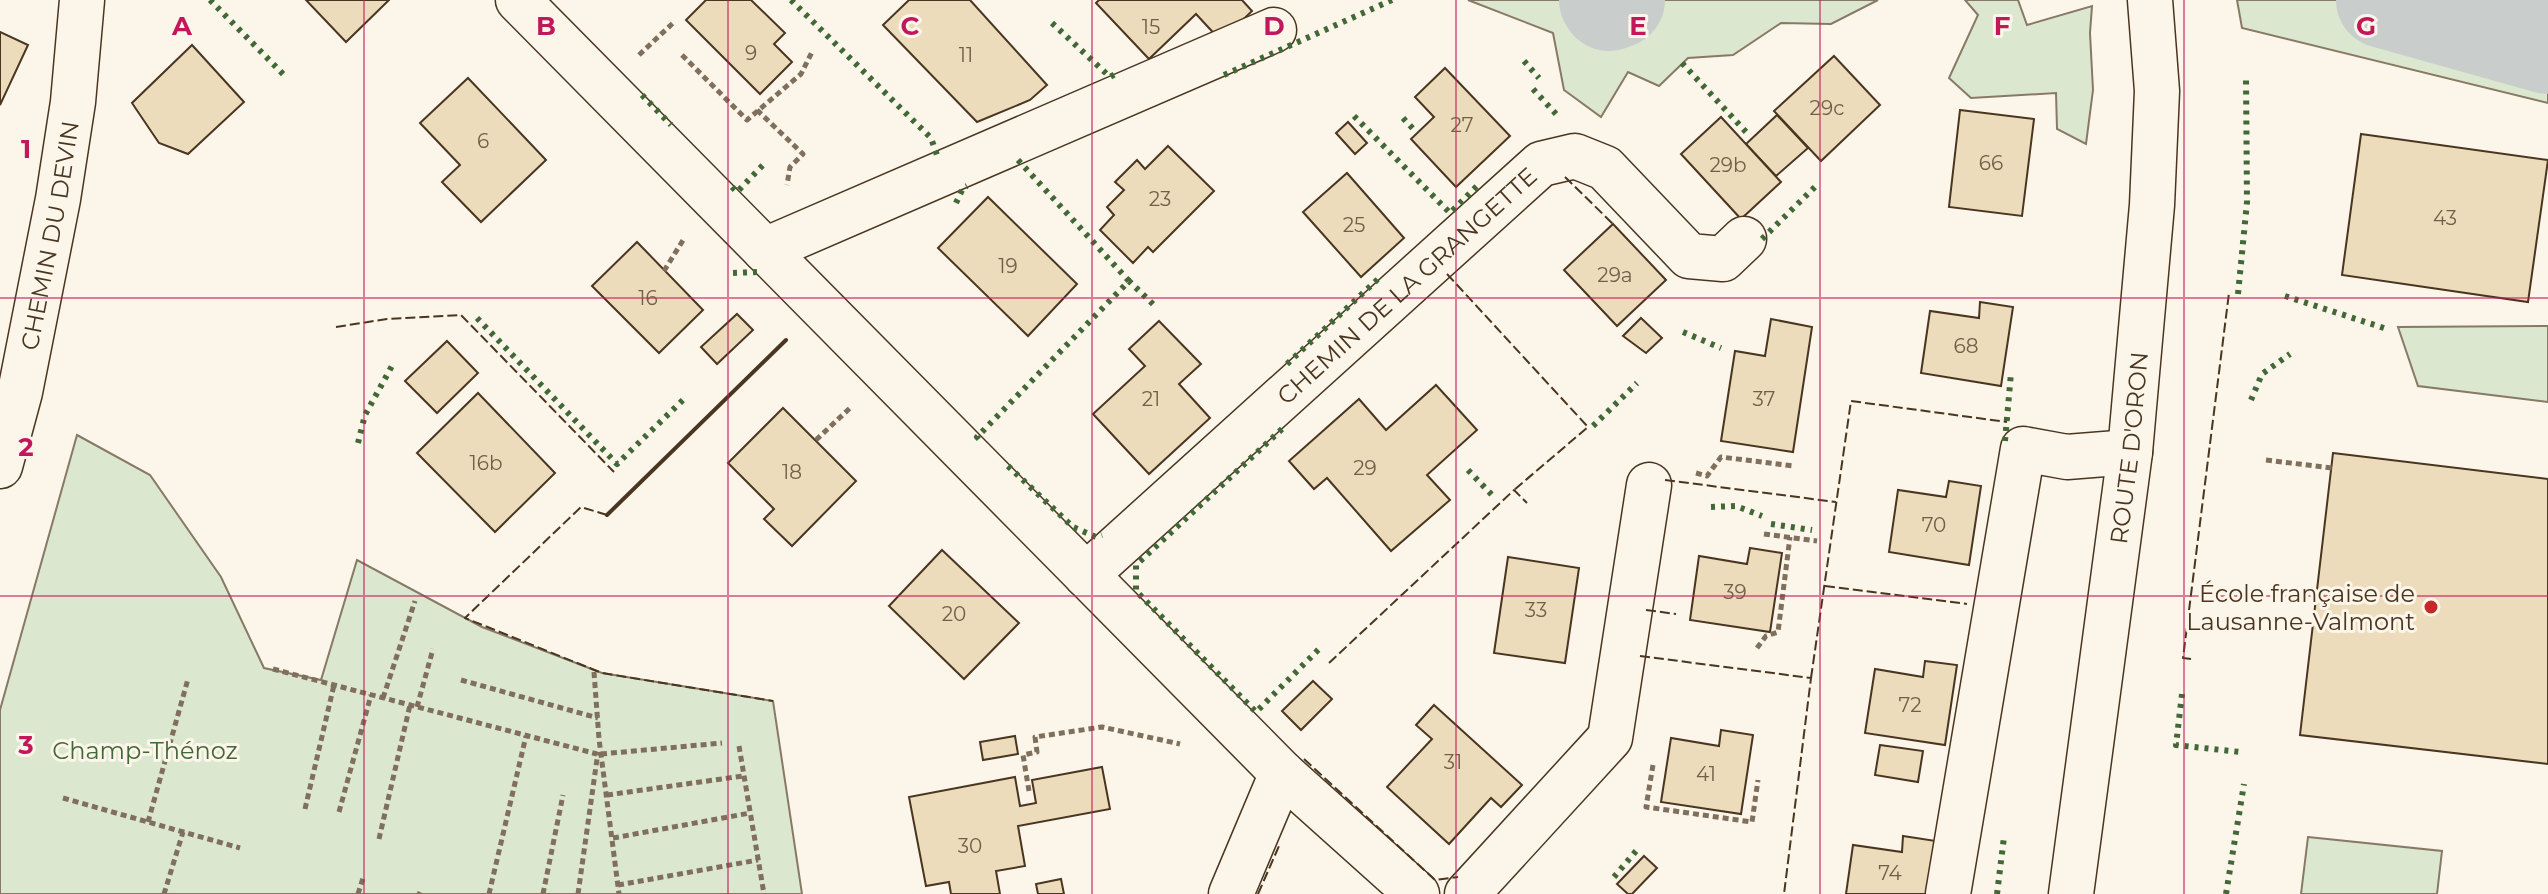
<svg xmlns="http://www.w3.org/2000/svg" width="2548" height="894" font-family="Montserrat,sans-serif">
	<rect width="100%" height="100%" fill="#fbf6e9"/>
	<g fill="#dce7d0" stroke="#887966" stroke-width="2">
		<path d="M1468,0H1878L1831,24L1781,23L1733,55L1688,58L1659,86L1628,72L1601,117L1564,90L1553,33Z"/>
		<path d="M1965,0H2018L2027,25L2092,6L2090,33L2093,90L2086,144L2057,129L2056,93L1971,98L1949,78L1978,15Z"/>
		<path d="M2237,0H2548V103L2242,28Z"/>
		<path d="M2548,326V402L2418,386L2398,327Z"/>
		<path d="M77,435L150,475L221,577L264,668L321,680L357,560L482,627L602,673L773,701L802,894H0V710Z"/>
		<path d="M2308,837L2442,851L2437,894H2301Z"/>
	</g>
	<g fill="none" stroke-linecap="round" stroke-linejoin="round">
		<g stroke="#c9cecd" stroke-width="96">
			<path d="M1607,0L1609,3L1617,0"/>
			<path d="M2384,0L2548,46"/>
		</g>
	</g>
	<g fill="#ecdcbc" stroke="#4a3520" stroke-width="2">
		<path d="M306,0H389L346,42Z"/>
		<path d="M706,0H751L785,33L774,44L792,62L760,94L686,20Z"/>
		<path d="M909,0H970L1047,85L1030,100L977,122L883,25Z"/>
		<path d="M1099,0H1242L1252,11L1221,41L1196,14L1149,59L1096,3Z"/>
		<path d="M0,32L28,45L0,105Z"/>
		<path d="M192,45L244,102L188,154L159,143L132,103Z"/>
		<path d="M1834,56L1880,105L1821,161L1774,111Z"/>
		<path d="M1445,68L1510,136L1456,187L1411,139L1434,117L1415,97Z"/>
		<path d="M468,78L546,160L481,222L442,182L460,165L420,123Z"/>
		<path d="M1960,110L2034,119L2022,216L1949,207Z"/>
		<path d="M1777,115L1808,148L1776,176L1746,144Z"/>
		<path d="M1721,117L1781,182L1741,219L1681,154Z"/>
		<path d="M1348,122L1367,143L1355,154L1336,133Z"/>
		<path d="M2361,134L2548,160L2528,302L2342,275Z"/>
		<path d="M1168,146L1214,191L1153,252L1148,247L1133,263L1100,230L1114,215L1107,207L1124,190L1115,182L1137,160L1145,169Z"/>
		<path d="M1347,173L1404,238L1361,277L1303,212Z"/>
		<path d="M988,197L1077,284L1028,336L938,248Z"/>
		<path d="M1613,224L1666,280L1617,326L1564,270Z"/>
		<path d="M637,242L703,310L659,353L592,286Z"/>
		<path d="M1980,302L2013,307L2001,386L1921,373L1930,311L1979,318Z"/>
		<path d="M737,314L753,330L717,364L701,347Z"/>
		<path d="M1641,318L1662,338L1646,353L1623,336Z"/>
		<path d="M1771,319L1812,327L1793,452L1721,441L1735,351L1765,356Z"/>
		<path d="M1159,321L1201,364L1179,384L1210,418L1149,474L1093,414L1145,366L1129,349Z"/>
		<path d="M447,341L478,373L437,413L405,381Z"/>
		<path d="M1436,385L1477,430L1427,475L1450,500L1391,551L1327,478L1314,489L1289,461L1359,399L1386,430Z"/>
		<path d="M478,393L555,473L495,532L417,453Z"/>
		<path d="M783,408L856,481L792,546L764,519L774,509L728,463Z"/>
		<path d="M2333,453L2548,479V764L2300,735Z"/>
		<path d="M1949,481L1981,486L1969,565L1889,552L1898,490L1946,497Z"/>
		<path d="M1750,548L1782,553L1770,632L1690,620L1699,556L1747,564Z"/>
		<path d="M942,550L1019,623L964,679L889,606Z"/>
		<path d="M1508,557L1579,568L1565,663L1494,653Z"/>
		<path d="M1925,661L1957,665L1945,745L1865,733L1875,669L1923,677Z"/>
		<path d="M1313,681L1332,699L1301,730L1282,711Z"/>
		<path d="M1434,705L1522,785L1501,807L1491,798L1449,844L1387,787L1432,739L1416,725Z"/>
		<path d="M1721,730L1753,735L1741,814L1661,802L1671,738L1719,746Z"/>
		<path d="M1015,736L1018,754L983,760L980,742Z"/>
		<path d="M1880,745L1923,751L1918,782L1875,775Z"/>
		<path d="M1102,767L1110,809L1018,826L1025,866L996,871L1000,894H951L949,882L926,886L909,797L1015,777L1020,806L1036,803L1032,780Z"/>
		<path d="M1903,836L1936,841L1928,894H1846L1853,845L1902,852Z"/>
		<path d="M1644,856L1657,868L1632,894H1628L1617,884Z"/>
		<path d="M1061,879L1064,894H1038L1036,884Z"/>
	</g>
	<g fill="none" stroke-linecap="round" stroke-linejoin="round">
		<g stroke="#4a3520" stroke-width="47">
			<g id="minor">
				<path d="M518,0L1282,773L1417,894"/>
				<path d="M765,250L1274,30"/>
				<path id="s1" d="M0,466L20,392L58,199L73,102L82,0"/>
				<path id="s2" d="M1086,575L1541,164L1575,156L1605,168L1689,256L1723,259L1744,239"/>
				<path d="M1231,894L1282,773"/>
				<path d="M1467,894L1610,738L1649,485"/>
				<path d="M1948,894L2023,449L2067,457L2130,452"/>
			</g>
		</g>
		<g stroke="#4a3520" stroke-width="47">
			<g id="major">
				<path id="s3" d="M2071,894L2130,452L2152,205L2157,91L2150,0"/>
			</g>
		</g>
		<g stroke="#7f6f5c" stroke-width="5" stroke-dasharray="6 4" stroke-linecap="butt">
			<path d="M639,55L673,23"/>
			<path d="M682,55L747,120L801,74L812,52"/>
			<path d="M757,110L803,154L790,167L787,185"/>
			<path d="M664,271L685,237"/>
			<path d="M816,440L850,408"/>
			<path d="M2266,460L2332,468"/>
			<path d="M1696,473L1707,476L1721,457L1793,466"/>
			<path d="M1764,534L1817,541"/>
			<path d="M1757,648L1766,636L1778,632L1790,537"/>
			<path d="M273,669L597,754"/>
			<path d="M594,672L599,739L619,894"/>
			<path d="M461,680L598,718"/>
			<path d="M383,698L415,601"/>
			<path d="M417,707L433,649"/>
			<path d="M739,746L764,894"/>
			<path d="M601,754L722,743"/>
			<path d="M1653,765L1646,807L1752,822L1758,780"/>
			<path d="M1029,791L1023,755L1037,752L1035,737L1102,727L1180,744"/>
			<path d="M607,795L743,776"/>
			<path d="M63,798L240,848"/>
			<path d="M305,809L334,685"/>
			<path d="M339,812L371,695"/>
			<path d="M148,822L188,679"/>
			<path d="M613,838L750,813"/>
			<path d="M379,839L410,705"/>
			<path d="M618,885L758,860"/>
			<path d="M164,894L183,832"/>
			<path d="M358,894L363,878"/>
			<path d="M419,894L420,892"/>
			<path d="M489,894L526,736"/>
			<path d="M543,894L563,795"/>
			<path d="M578,894L598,752"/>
		</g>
		<use href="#minor" stroke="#fbf6e9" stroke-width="44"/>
		<use href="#major" stroke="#fbf6e9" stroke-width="44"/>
		<g stroke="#436837" stroke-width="6" stroke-dasharray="4 6" stroke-linecap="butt">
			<path d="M210,0L284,75"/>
			<path d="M791,0L931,138L937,155L933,157"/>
			<path d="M1052,23L1110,77L1117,73"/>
			<path d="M1524,61L1539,78"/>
			<path d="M1682,63L1747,133"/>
			<path d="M1224,75L1392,0"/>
			<path d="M1533,89L1556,114"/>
			<path d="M642,95L671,125"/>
			<path d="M1354,116L1450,213L1477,186"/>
			<path d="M1403,118L1417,133"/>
			<path d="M1018,160L1129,281"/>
			<path d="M732,187L737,192L763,165"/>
			<path d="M956,203L963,188L967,186"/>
			<path d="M1762,239L1819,183"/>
			<path d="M733,273L758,272L756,270"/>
			<path d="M2238,294L2247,202L2246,78"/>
			<path d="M2285,296L2387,329"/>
			<path d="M477,318L617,464L687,396"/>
			<path d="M1683,332L1721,348"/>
			<path d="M1287,364L1378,279"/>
			<path d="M2251,400L2262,374L2290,354"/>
			<path d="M1593,426L1637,383"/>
			<path d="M1282,429L1136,565V591L1256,712L1320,648"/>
			<path d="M979,439L977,437L1129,281L1157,308"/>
			<path d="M2005,441L2011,373"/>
			<path d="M358,443L365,415L393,364"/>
			<path d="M1008,466L1073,527L1096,537L1102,535"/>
			<path d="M1468,470L1492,495"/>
			<path d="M1711,507L1736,506L1762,516"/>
			<path d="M1771,524L1812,530"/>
			<path d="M2182,694L2176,745L2240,752"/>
			<path d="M1614,877L1636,851"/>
			<path d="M1997,894L2004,837"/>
			<path d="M2226,894L2244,784"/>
		</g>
		<g stroke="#4a3520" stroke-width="2" stroke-dasharray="10 4" stroke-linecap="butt">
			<path d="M1565,177L1613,224"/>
			<path d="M1447,274L1588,427L1514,490"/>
			<path d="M336,327L387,319L461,315L614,472"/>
			<path d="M1665,480L1836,502"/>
			<path d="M607,515L581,507L465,618L602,673L773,701"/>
			<path d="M1825,586L1967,604"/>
			<path d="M1646,610L1676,614"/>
			<path d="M1640,656L1811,678L1784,894"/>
			<path d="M2191,659L2183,658L2229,293"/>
			<path d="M1329,663L1514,490L1527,503"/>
			<path d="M1811,678L1851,401L2007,422"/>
			<path d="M1304,759L1435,880L1458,877"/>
			<path d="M1258,894L1279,846"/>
		</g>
		<path stroke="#4a3520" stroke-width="4" d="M607,515L786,340"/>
	</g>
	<path fill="none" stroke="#c2185b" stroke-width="2" stroke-opacity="0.55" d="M364,0V894M728,0V894M1092,0V894M1456,0V894M1820,0V894M2184,0V894M0,298H2548M0,596H2548"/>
	<circle fill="#c62828" stroke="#fbf6e9" stroke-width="3" cx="2431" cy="607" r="8"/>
	<g text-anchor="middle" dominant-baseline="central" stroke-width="6" stroke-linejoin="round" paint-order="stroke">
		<g font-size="20" fill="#725f47">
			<text x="1151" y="27">15</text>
			<text x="751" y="53">9</text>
			<text x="966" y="55">11</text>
			<text x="1827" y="108">29c</text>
			<text x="1462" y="125">27</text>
			<text x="483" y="141">6</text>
			<text x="1991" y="163">66</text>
			<text x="1728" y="165">29b</text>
			<text x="1160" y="199">23</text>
			<text x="2445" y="218">43</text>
			<text x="1354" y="225">25</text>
			<text x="1008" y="266">19</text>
			<text x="1615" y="275">29a</text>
			<text x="648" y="298">16</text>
			<text x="1966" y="346">68</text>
			<text x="1151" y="399">21</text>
			<text x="1764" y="399">37</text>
			<text x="486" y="463">16b</text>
			<text x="1365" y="468">29</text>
			<text x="792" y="472">18</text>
			<text x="1934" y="525">70</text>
			<text x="1735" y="592">39</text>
			<text x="1536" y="610">33</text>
			<text x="954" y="614">20</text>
			<text x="1910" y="705">72</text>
			<text x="1453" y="762">31</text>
			<text x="1706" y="774">41</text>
			<text x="970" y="846">30</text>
			<text x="1890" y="873">74</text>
		</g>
		<g font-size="24" fill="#4a3520" stroke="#fbf6e9">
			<text stroke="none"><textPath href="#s1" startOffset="236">CHEMIN DU DEVIN</textPath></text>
			<text stroke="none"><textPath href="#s2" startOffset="432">CHEMIN DE LA GRANGETTE</textPath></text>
			<text stroke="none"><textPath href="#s3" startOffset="450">ROUTE D'ORON</textPath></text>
		</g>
		<g font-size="24" fill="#4a3520" stroke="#fbf6e9" text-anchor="end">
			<text x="2415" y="593">École française de<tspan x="2415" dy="28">Lausanne-Valmont</tspan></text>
		</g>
		<g font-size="24" fill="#436837" stroke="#fbf6e9">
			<text x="145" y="750">Champ-Thénoz</text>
		</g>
	</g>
	<g font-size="26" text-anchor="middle" font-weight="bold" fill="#c2185b" stroke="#fbf6e9" stroke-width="6" stroke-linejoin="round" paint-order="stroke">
		<text x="182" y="35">A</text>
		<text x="546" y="35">B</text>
		<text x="910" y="35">C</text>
		<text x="1274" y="35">D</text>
		<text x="1638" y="35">E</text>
		<text x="2002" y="35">F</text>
		<text x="2366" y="35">G</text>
		<text x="26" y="158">1</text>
		<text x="26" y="456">2</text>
		<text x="26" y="754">3</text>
	</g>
</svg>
